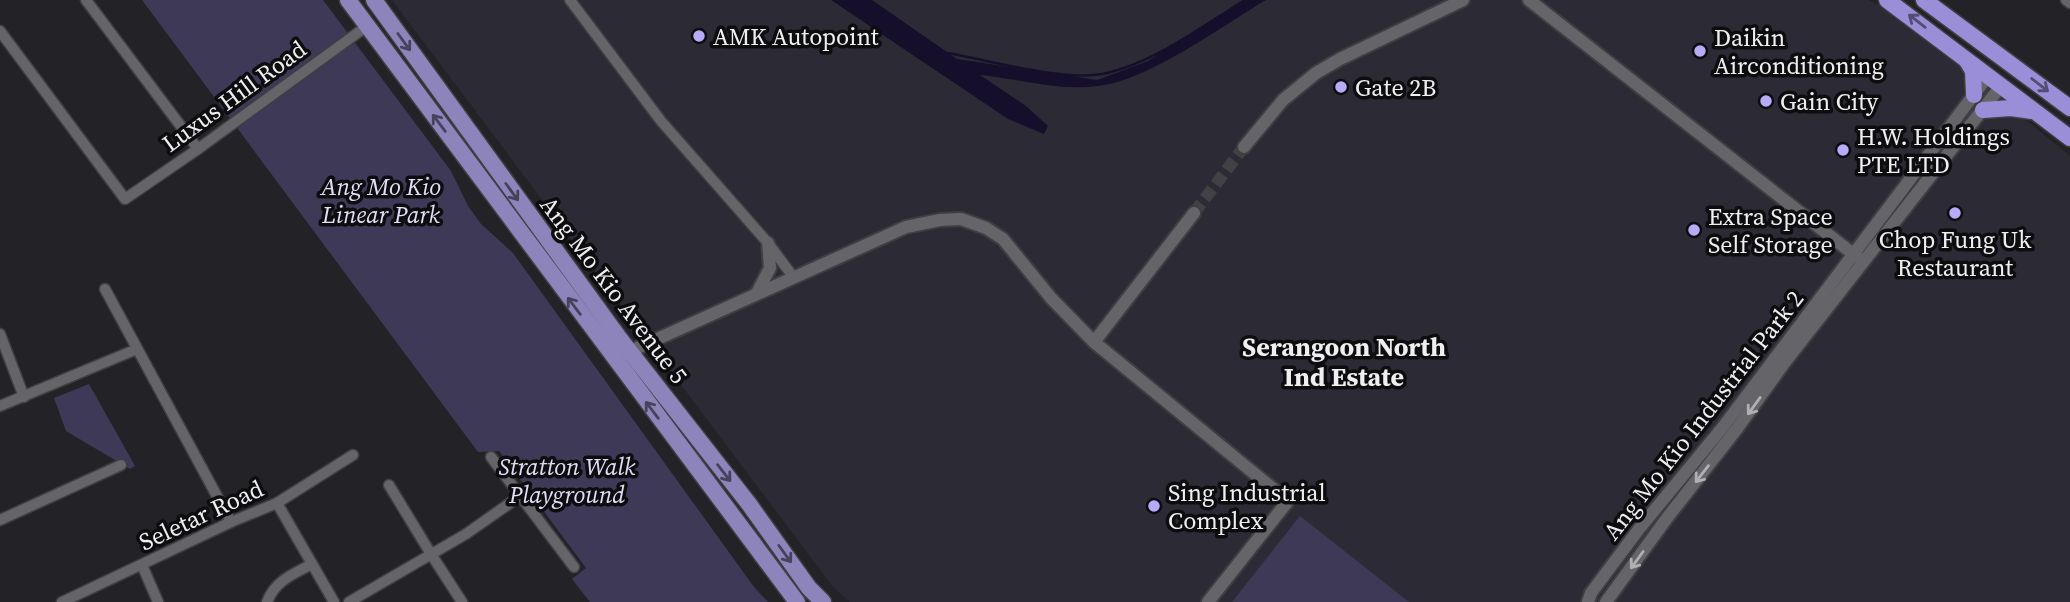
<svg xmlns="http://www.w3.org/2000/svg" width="2070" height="602" font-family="'Source Serif 4',serif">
	<rect width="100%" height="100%" fill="#232327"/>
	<path fill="#2c2b35" d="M392,0H1868L1893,12L2070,156V602H850L833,587Z"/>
	<g fill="#3e3957">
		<path d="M142,0H323L451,171L468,206L481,224L513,253L754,587L768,602H590L572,579L586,568L499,451L478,452Z"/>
		<path d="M89,384L135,466L130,469L66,431L54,398Z"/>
		<path d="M1300,516L1409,602H1232Z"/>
	</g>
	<path fill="#150f2c" d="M831,0H872L957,59L1097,80L1148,61L1246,0H1266C1220,27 1150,80 1098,86C1059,91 1019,79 980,75L1026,106L1048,126L1044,134L1008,119Z"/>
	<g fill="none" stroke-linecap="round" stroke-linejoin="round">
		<path stroke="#150f2c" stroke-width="2.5" d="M947,53C989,60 1068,83 1107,73C1157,61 1201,27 1245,0"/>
		<path stroke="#424245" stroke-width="12" stroke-dasharray="12 6" stroke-linecap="butt" d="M1194,213L1244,147"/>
		<g stroke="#3f3e42" stroke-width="13">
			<g id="minor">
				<path d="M86,0L198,149"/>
				<path d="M570,0L661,121L768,243L794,278"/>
				<path d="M2066,0L2070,3"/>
				<path d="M0,31L125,199L198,149L367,26"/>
				<path d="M105,289L231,522"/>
				<path d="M0,334L24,397"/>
				<path d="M0,406L137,349"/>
				<path d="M491,457L574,567"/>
				<path d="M389,485L431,554L462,602"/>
				<path d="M277,503L334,602"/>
				<path d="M0,520L121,465"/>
				<path d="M142,565L158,602"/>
				<path d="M62,602L231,522L277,503L353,455"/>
				<path d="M267,602C275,581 293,574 312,564"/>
				<path d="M349,602L466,534L520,496"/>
			</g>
		</g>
		<g stroke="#3f3e42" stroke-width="16">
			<g id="tertiary">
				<path d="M1529,0L1857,257"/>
				<path d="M1244,147L1283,100L1316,73L1340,59L1463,0"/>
				<path d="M757,293L770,268L768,243"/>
				<path d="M1094,342L1194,213"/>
				<path d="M624,354L906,227L940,220L961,219L986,228L1003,239L1051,298L1094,342L1288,501L1208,602"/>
				<path d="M1588,602L1591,593L1639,529L1723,427L1988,76"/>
				<path d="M1606,602L1667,518L1736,430L1785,362L2001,86"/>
			</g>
		</g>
		<g stroke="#3f3e42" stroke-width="19">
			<g id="primary">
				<path d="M348,0L797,602"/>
				<path d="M374,0L620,339L749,504L809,588L823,602"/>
			</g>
		</g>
		<g stroke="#3f3e42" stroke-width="19">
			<g id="trunk">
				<path d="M1887,0L2070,138"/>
				<path d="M1924,0L2070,108"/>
				<path d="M1967,61L1973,71L1974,95"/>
				<path d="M1983,110L2011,108L2032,111"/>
			</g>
		</g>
		<use href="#minor" stroke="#646469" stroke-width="10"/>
		<use href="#tertiary" stroke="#646469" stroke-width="12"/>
		<use href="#primary" stroke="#8d84bc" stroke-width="16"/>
		<use href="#trunk" stroke="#9b8ed8" stroke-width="16"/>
	</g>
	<defs><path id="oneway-shaft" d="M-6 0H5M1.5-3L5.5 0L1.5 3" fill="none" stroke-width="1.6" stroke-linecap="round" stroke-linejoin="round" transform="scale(1.75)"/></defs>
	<g stroke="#544d73">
		<use href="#oneway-shaft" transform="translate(1917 21) rotate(-142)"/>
		<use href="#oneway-shaft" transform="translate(2040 85) rotate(38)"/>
	</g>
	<g stroke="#47425c">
		<use href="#oneway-shaft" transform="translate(404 42) rotate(54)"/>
		<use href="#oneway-shaft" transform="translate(439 123) rotate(-127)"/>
		<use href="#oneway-shaft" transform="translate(512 192) rotate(54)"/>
		<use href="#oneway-shaft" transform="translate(574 306) rotate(-127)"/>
		<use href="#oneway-shaft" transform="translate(652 410) rotate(-127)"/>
		<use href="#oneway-shaft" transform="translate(724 473) rotate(52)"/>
		<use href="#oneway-shaft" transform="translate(785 554) rotate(54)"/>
	</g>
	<g stroke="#b0b0b4">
		<use href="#oneway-shaft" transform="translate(1754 406) rotate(126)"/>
		<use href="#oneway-shaft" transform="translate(1702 474) rotate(128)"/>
		<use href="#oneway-shaft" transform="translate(1637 560) rotate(126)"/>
	</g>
	<g fill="#b7abf8" stroke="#0d0c0e" stroke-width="2.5">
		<circle cx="699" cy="36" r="7"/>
		<circle cx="1700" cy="51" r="7"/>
		<circle cx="1341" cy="87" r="7"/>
		<circle cx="1766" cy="101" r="7"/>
		<circle cx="1843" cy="150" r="7"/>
		<circle cx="1955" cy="213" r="7"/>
		<circle cx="1694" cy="230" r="7"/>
		<circle cx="1154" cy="506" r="7"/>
	</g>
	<g text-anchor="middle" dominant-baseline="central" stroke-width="7" stroke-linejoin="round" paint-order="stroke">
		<g font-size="24" fill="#efeff1" stroke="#0d0c0e" text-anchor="start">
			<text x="713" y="36">AMK Autopoint</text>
			<text x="1714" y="37">Daikin<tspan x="1714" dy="28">Airconditioning</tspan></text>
			<text x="1355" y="87">Gate 2B</text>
			<text x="1780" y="101">Gain City</text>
			<text x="1857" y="136">H.W. Holdings<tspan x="1857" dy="28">PTE LTD</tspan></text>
			<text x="1708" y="216">Extra Space<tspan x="1708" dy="28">Self Storage</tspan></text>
			<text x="1955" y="239" text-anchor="middle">Chop Fung Uk<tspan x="1955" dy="28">Restaurant</tspan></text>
			<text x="1168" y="492">Sing Industrial<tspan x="1168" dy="28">Complex</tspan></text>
		</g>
		<g font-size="24" fill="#efeff1" stroke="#0d0c0e">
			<text transform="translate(234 96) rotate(-36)">Luxus Hill Road</text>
			<text transform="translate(614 290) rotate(53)">Ang Mo Kio Avenue 5</text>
			<text transform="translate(1703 415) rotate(-52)">Ang Mo Kio Industrial Park 2</text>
			<text transform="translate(201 515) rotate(-25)">Seletar Road</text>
		</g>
		<g font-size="24" font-style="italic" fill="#e1def7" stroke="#0d0c0e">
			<text x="381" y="186">Ang Mo Kio<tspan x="381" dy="28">Linear Park</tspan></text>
			<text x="567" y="466">Stratton Walk<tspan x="567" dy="28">Playground</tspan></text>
		</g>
		<g font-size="26" font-weight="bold" fill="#efeff1" stroke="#0d0c0e">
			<text x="1344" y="347">Serangoon North<tspan x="1344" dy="30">Ind Estate</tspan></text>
		</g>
	</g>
</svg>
